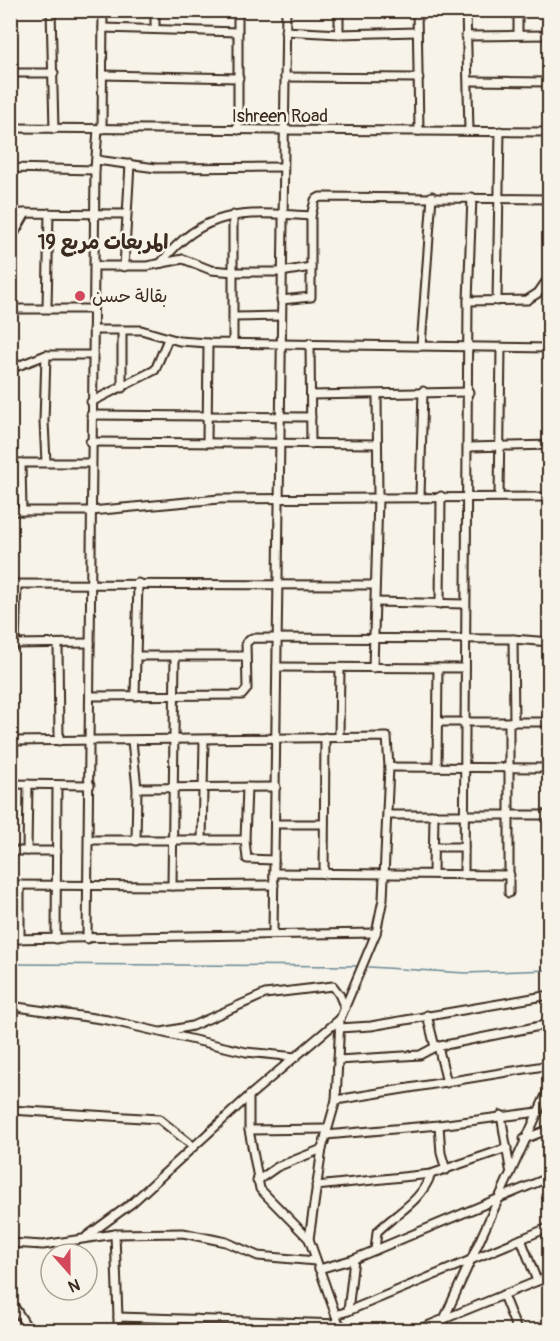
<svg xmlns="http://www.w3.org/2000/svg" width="560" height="1341" font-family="Pangolin,'Playpen Sans Arabic',sans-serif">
	<rect width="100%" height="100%" fill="#f7f3e8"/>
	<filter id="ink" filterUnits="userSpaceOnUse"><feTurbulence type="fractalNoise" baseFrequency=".0167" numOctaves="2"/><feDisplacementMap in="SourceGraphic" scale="12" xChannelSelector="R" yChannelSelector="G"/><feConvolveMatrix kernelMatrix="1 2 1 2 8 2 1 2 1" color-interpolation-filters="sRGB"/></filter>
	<g filter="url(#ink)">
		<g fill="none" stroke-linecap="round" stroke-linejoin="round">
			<g stroke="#698897" stroke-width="1.5">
				<path d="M10,964L358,966"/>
				<path d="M369,967L465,973L550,970"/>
			</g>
			<g stroke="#3b2a1e" stroke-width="11">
				<g id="minor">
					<path d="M51,10L54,129"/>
					<path d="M238,10V130"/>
					<path d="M339,10V34"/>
					<path d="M417,10L419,131"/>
					<path d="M466,10L469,131"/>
					<path d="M518,10V34"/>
					<path d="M103,28L238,32"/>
					<path d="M155,29V10"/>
					<path d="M285,31L339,34L417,32"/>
					<path d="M466,36L550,35"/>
					<path d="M10,73H54"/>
					<path d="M103,75L239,78"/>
					<path d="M285,77L419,78"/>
					<path d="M469,81L550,82"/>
					<path d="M10,128L550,132"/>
					<path d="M102,129L103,10"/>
					<path d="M96,160L156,168L283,167"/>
					<path d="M10,168L95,170"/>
					<path d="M10,213L125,214"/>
					<path d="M10,241L26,213"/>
					<path d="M161,263C204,207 247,212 311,216"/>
					<path d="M95,266H147L183,259L211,270L235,272H281L311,267"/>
					<path d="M124,267L130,164"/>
					<path d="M281,300L311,297V216L315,200L320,197L550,199"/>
					<path d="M468,301L527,300L538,293L550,276"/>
					<path d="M497,301L500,131"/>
					<path d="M47,308L49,213"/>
					<path d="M10,309H92"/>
					<path d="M234,317L281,316"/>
					<path d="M93,330H141L179,341L208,343L550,348"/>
					<path d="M122,330V388"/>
					<path d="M233,343V215"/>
					<path d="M310,343L311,444"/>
					<path d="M421,346L432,196"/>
					<path d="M10,369L46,355H93"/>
					<path d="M311,395L469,392"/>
					<path d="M91,402L155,370L168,339"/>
					<path d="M91,415L311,417"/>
					<path d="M90,442L377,444"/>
					<path d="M207,443L208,343"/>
					<path d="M469,447L550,445"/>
					<path d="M46,462L44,422L46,355"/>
					<path d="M10,463H90"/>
					<path d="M21,463L22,511"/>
					<path d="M499,496L501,347"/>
					<path d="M420,497L423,391"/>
					<path d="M10,511H91L219,499L550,497"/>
					<path d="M10,584L375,585"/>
					<path d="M375,602L465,604"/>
					<path d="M440,604L441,496"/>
					<path d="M513,639L514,722"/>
					<path d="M10,644L90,643"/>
					<path d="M58,644L59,741"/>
					<path d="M12,647L15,644L17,584"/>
					<path d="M136,656H246"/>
					<path d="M277,667L465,668"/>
					<path d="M373,668L378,498L377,395"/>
					<path d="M91,696L242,695L247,689L246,643L252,638L513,639L550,642"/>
					<path d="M135,696L138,583"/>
					<path d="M438,722H550"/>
					<path d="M339,736L340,668"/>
					<path d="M10,741L387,737L389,767L383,899L376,933L340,1019L338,1060L420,1055L435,1047"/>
					<path d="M132,741L137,788L276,787"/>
					<path d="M437,766L438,668"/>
					<path d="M389,767L550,768"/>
					<path d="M10,784L90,785"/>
					<path d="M13,784V741"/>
					<path d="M388,815H550"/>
					<path d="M275,824H324"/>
					<path d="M89,840H245L247,859L274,860"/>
					<path d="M245,840L247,787"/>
					<path d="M136,841L137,788"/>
					<path d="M202,841L204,740"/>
					<path d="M433,847H464"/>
					<path d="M10,851H57"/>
					<path d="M27,851L28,784"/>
					<path d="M274,873L510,875"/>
					<path d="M324,874L325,737"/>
					<path d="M433,874L434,814"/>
					<path d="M464,874L468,301L472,197"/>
					<path d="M10,885L172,886L175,656"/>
					<path d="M172,886L274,885"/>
					<path d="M509,893V722"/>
					<path d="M273,932L286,10"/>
					<path d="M10,939L376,933"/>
					<path d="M20,939V885"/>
					<path d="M56,939L57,785"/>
					<path d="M87,939L95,170L98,129"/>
					<path d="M10,1006L108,1020L246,1052L296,1057"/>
					<path d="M427,1015L435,1047L550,1024"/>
					<path d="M339,1028L371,1026L550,995"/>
					<path d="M162,1032L192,1026L265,994L333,986L339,994L345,1008"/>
					<path d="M438,1046L447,1083"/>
					<path d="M338,1060L336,1100L322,1149L309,1239L341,1330"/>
					<path d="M249,1096V1130L260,1189L309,1239"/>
					<path d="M336,1100L550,1065"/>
					<path d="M10,1110L159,1119L193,1146"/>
					<path d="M501,1115L510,1169"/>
					<path d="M439,1125L441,1153L446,1170"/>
					<path d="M249,1130L327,1129"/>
					<path d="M326,1135L439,1125L538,1112"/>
					<path d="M524,1139L550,1129"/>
					<path d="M257,1181L277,1167L322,1149"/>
					<path d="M316,1186L431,1174L507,1148"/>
					<path d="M115,1234L118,1317"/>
					<path d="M87,1236L132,1203L249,1096L340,1019"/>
					<path d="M521,1239L537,1281"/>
					<path d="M10,1243L43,1245L115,1234L183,1233L226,1242L258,1256L316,1261"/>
					<path d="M375,1250L377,1232C397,1212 421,1202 431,1174"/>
					<path d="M319,1269L354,1259L550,1177"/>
					<path d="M503,1295L517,1330"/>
					<path d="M10,1300L29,1330"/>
					<path d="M348,1311L550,1227"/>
					<path d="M336,1315L348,1311L354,1259"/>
					<path d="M118,1330V1317L340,1324"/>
					<path d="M197,1330V1319"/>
					<path d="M417,1330L550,1276"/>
					<path d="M439,1330L550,1086"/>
					<path d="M538,1330L550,1326"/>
				</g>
			</g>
			<use href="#minor" stroke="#f7f3e8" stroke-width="7"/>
		</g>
	</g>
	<circle fill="#d1495b" stroke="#f7f3e8" stroke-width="2" cx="80" cy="296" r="6"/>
	<g text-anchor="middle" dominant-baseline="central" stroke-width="5" stroke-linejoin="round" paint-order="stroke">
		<g font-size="18" fill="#3b2a1e" stroke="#f7f3e8">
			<text x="280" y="116">Ishreen Road</text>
		</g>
		<g font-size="18" fill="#3b2a1e" stroke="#f7f3e8" text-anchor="start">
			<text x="92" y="296">بقالة حسن</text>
		</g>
		<g font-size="20" font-weight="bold" fill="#3b2a1e" stroke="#f7f3e8">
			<text x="103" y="242">المربعات مربع 19</text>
		</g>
	</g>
	<rect width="560" height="1341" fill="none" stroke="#f7f3e8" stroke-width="36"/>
	<rect x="18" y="18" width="524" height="1305" fill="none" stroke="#3b2a1e" stroke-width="2" filter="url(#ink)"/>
	<g transform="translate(69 1272) rotate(159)"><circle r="28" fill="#f7f3e8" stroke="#aca397" stroke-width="1.5"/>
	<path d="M0-4.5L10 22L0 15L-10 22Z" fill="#d1495b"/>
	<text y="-9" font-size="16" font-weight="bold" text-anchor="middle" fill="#3b2a1e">N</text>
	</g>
</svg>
